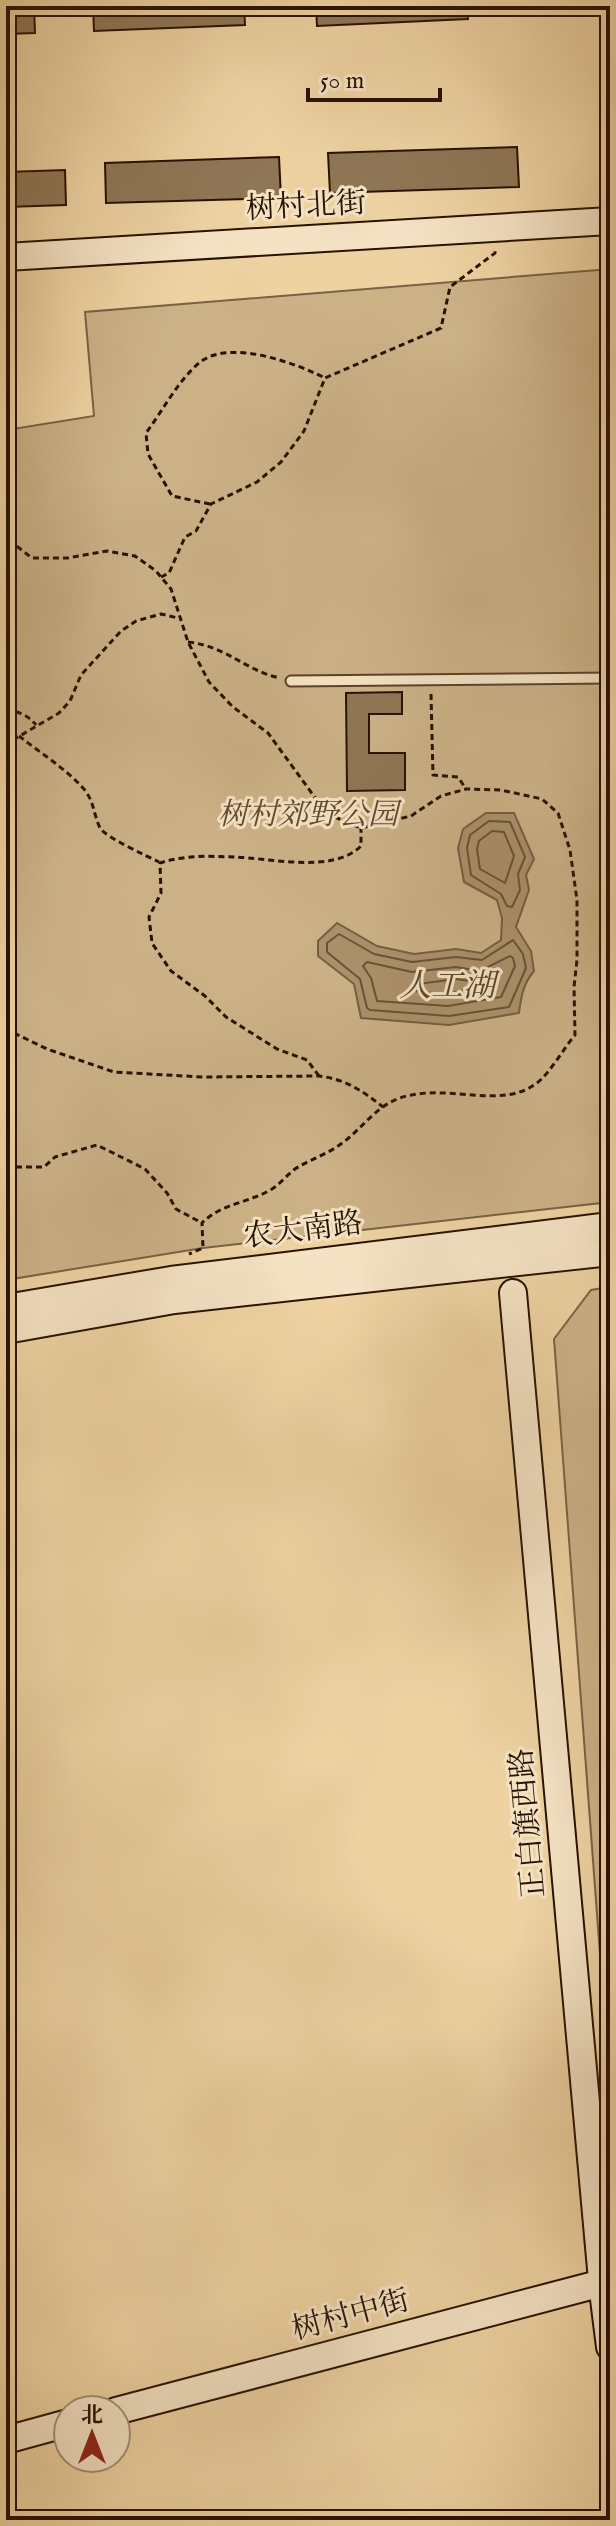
<svg xmlns="http://www.w3.org/2000/svg" width="616" height="2526" font-family="'IM FELL English','Noto Serif SC',serif">
	<rect width="100%" height="100%" fill="#eed2a2"/>
	<filter id="stains"><feTurbulence type="fractalNoise" baseFrequency=".0025" numOctaves="4"/><feColorMatrix values="0 0 0 0 .2 0 0 0 0 .09 0 0 0 0 .02 0 0 0 .5 -.17"/></filter>
	<radialGradient id="worn" r=".72"><stop offset=".6" stop-color="#630" stop-opacity="0"/><stop offset="1" stop-color="#630" stop-opacity=".3"/></radialGradient>
	<g fill="#ccb187" stroke="#7a6244" stroke-width="2">
		<path d="M610,269V1202L203,1248L6,1280V430L94,416L85,312Z"/>
		<path d="M610,1287V2088L554,1339L591,1290Z"/>
	</g>
	<path fill="#ab916b" stroke="#775e41" stroke-width="2" d="M486,813H514L534,859L526,875L529,890L516,927L531,951L534,971C523,984 521,997 519,1013L449,1025L361,1018L354,984L318,956V941L337,923L377,946L414,954L456,949L481,953L501,940L502,918L497,900L464,882L458,848L463,829Z"/>
	<g fill="none" stroke-linecap="round" stroke-linejoin="round">
		<g stroke="#6a5236" stroke-width="2">
			<path d="M489,821L510,822L525,857L518,874L520,890L512,907L507,906L501,894L471,875L467,848L470,835Z"/>
			<path d="M492,831L504,832L514,856L505,883L480,869L477,849L479,841Z"/>
			<path d="M339,934L374,954L412,962L456,957L482,960L513,940L523,954L526,968L509,1007L449,1016L370,1010L367,1008L360,979L327,952V943Z"/>
			<path d="M510,956L513,958L515,966L501,997L448,1006L377,1001L371,978L363,966L367,962L412,972L456,967L480,971Z"/>
			<path d="M456,979L476,982L478,987L448,994L418,992L415,989L418,984Z"/>
		</g>
	</g>
	<g fill="#8f7655" stroke="#281201" stroke-width="2">
		<path d="M6,6H34L35,33L6,34Z"/>
		<path d="M93,6H244L245,25L94,31Z"/>
		<path d="M316,6H467L468,19L317,26Z"/>
		<path d="M517,147L519,187L330,193L328,153Z"/>
		<path d="M279,157L281,198L106,203L105,163Z"/>
		<path d="M65,170L66,205L6,207V172Z"/>
		<path d="M402,692V714H369V753H405V790L347,791L346,693Z"/>
	</g>
	<g fill="none" stroke-linecap="round" stroke-linejoin="round">
		<g stroke="#5a4229" stroke-width="13">
			<path id="lane" d="M291,681L610,678"/>
		</g>
		<g stroke="#281201" stroke-width="30">
			<g id="secondary">
				<path d="M6,257L610,221"/>
				<path d="M513,1293L603,2291L610,2347"/>
				<path d="M6,1308L171,1280L610,1226"/>
				<path d="M6,1330L174,1300L610,1252"/>
				<path d="M116,2411L602,2283"/>
				<path d="M6,2440L68,2423"/>
			</g>
		</g>
		<g stroke="#281201" stroke-width="3" stroke-dasharray="6 4" stroke-linecap="butt">
			<path d="M210,504L172,496L148,454L146,433C163,410 178,381 199,363C229,338 295,363 325,378"/>
			<path d="M6,519L14,544L32,558H67L107,551L135,556L156,571L171,589L188,642L209,682L233,707L268,733L327,814L361,828L411,816L441,796L466,789L501,790L542,799L558,813L570,850L577,900V960L574,987L575,1035C564,1048 550,1073 537,1083C500,1111 446,1082 400,1098C374,1107 361,1131 338,1146C325,1155 309,1160 295,1169C287,1175 281,1183 272,1189C249,1203 222,1203 202,1223L203,1248L189,1254"/>
			<path d="M161,577L169,573L185,537L196,531L211,504L257,482L281,462L304,431L325,378L441,328L450,287L495,253V248"/>
			<path d="M188,642C226,646 246,671 280,678"/>
			<path d="M431,694L433,775L458,777L466,789"/>
			<path d="M6,710C18,711 28,715 36,725"/>
			<path d="M19,736C39,752 65,768 83,788C94,800 93,813 100,828C105,837 147,856 159,862"/>
			<path d="M6,747L11,741L59,713L70,701L81,675L121,631L136,621L161,614L178,618"/>
			<path d="M6,1024L14,1033L6,1045"/>
			<path d="M14,1033L47,1049L114,1072L202,1077L319,1076C345,1079 363,1091 383,1107"/>
			<path d="M319,1076L307,1060L277,1049L226,1017L205,996L171,971L152,943L149,917L161,893L160,863C184,855 209,856 234,857C271,858 333,874 361,846V828"/>
			<path d="M6,1167H44L55,1157L97,1145L145,1169L167,1193L176,1209L202,1223"/>
		</g>
		<use href="#lane" stroke="#f4e2c3" stroke-width="9"/>
		<use href="#secondary" stroke="#f4e2c3" stroke-width="26"/>
	</g>
	<g text-anchor="middle" dominant-baseline="central" stroke-width="6" stroke-linejoin="round" paint-order="stroke">
		<g font-size="30" fill="#281201" stroke="#f4e2c3">
			<text transform="translate(306 207) rotate(-3)">树村北街</text>
			<text transform="translate(303 1231) rotate(-7)">农大南路</text>
			<text transform="translate(529 1823) rotate(-95)">正白旗西路</text>
			<text transform="translate(351 2316) rotate(-15)">树村中街</text>
		</g>
		<g font-size="30" font-style="italic" fill="#614a30" stroke="#f4e2c3">
			<text x="308" y="816">树村郊野公园</text>
		</g>
		<g font-size="32" font-style="italic" fill="#5c452b" stroke="#f4e2c3">
			<text x="447" y="987">人工湖</text>
		</g>
	</g>
	<rect width="616" height="2526" fill="none" stroke="#eed2a2" stroke-width="32"/>
	<rect x="8" y="8" width="600" height="2510" fill="none" stroke="#281201" stroke-width="4"/>
	<rect x="16" y="16" width="584" height="2494" fill="none" stroke="#281201" stroke-width="2"/>
	<g transform="translate(92 2434)"><circle r="38" fill="#f4e2c3" stroke="#a28f75" stroke-width="2"/>
	<path d="M0-6L14 30L0 20L-14 30Z" fill="#8f2418"/>
	<text y="-12" font-size="22" font-weight="bold" text-anchor="middle" fill="#281201">北</text>
	</g>
	<path d="M308 88v12h132v-12" fill="none" stroke="#281201" stroke-width="4"/>
	<text x="320" y="88" font-size="24" fill="#281201" stroke="#f4e2c3" stroke-width="6" paint-order="stroke">50 m</text>
	<rect width="100%" height="100%" filter="url(#stains)"/>
	<rect width="100%" height="100%" fill="url(#worn)"/>
</svg>
